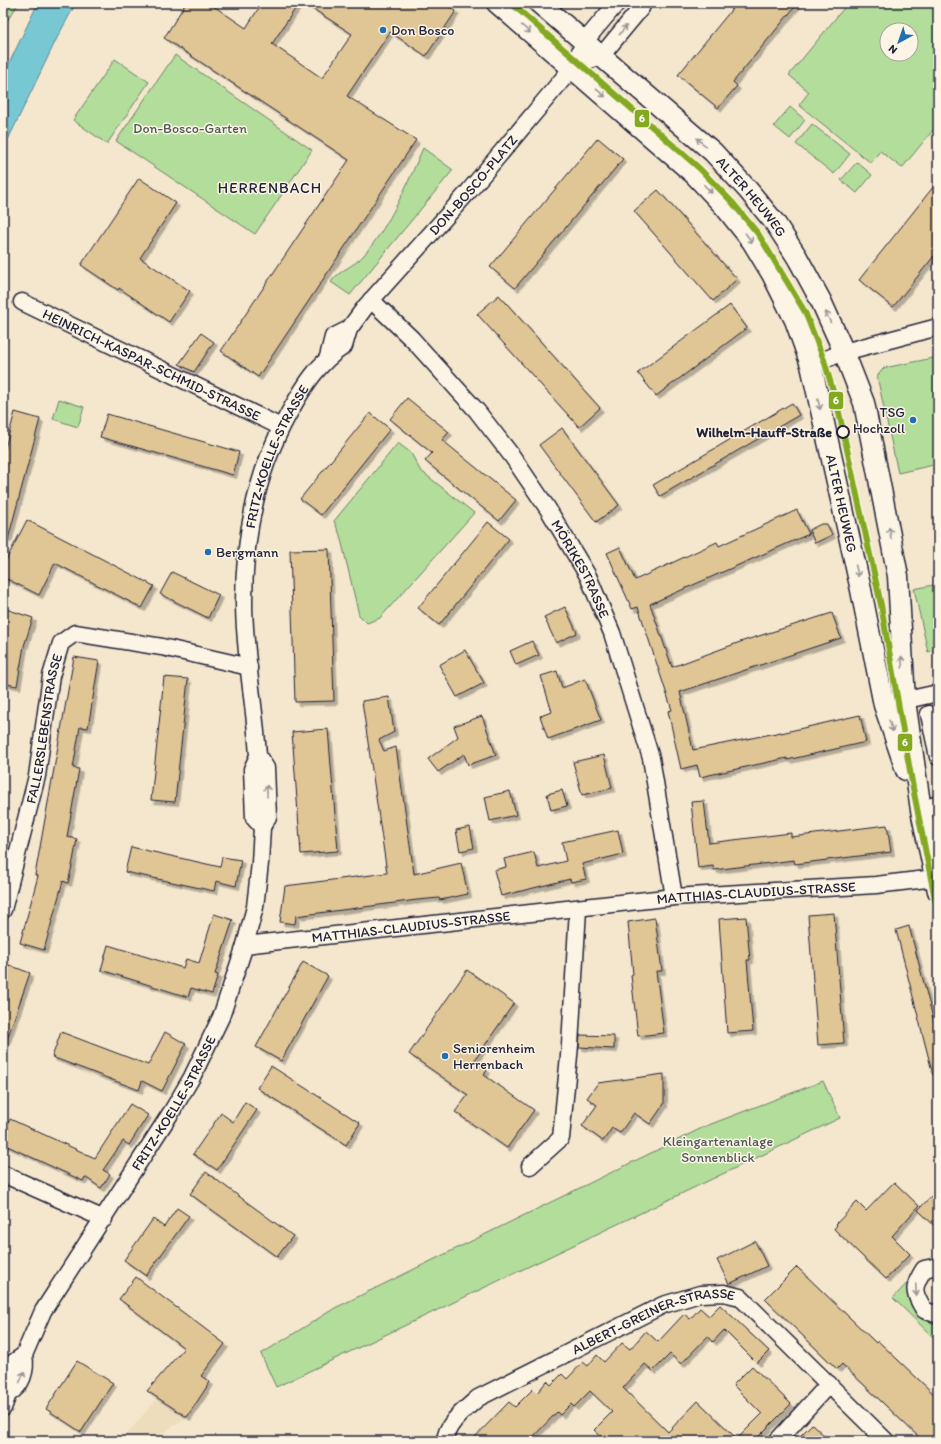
<svg xmlns="http://www.w3.org/2000/svg" width="941" height="1444" font-family="Itim,sans-serif">
	<defs>
		<filter id="shadow"><feDropShadow dx="3.5" dy="3.5" stdDeviation="0" flood-color="#0004"/></filter>
	</defs>
	<rect width="100%" height="100%" fill="#f4e7cd"/>
	<filter id="ink" filterUnits="userSpaceOnUse"><feTurbulence type="fractalNoise" baseFrequency=".025" numOctaves="2"/><feDisplacementMap in="SourceGraphic" scale="8" xChannelSelector="R" yChannelSelector="G"/><feConvolveMatrix kernelMatrix="1 2 1 2 8 2 1 2 1" color-interpolation-filters="sRGB"/></filter>
	<g filter="url(#ink)">
		<path fill="#eeddbc" d="M180,1372L200,1376L177,1411L187,1417L151,1441H121Z"/>
		<g fill="#b3dd9a" stroke="#6a806a" fill-rule="evenodd">
			<path d="M3,3H19L3,27Z"/>
			<path d="M848,3H938V124L902,168L880,151L871,163L799,105L809,92L789,75ZM887,30H911V54H887Z"/>
			<path d="M175,55L312,150L255,234L116,141Z"/>
			<path d="M115,59L149,82L107,144L73,120Z"/>
			<path d="M790,107L805,120L790,139L774,126Z"/>
			<path d="M812,124L850,154L834,174L796,144Z"/>
			<path d="M423,148L453,170L350,295L331,282C339,270 355,266 364,255C390,225 407,185 423,148Z"/>
			<path d="M857,162L872,175L857,193L841,180Z"/>
			<path d="M938,357V464L898,473L877,376L884,368Z"/>
			<path d="M59,399L84,407L78,427L53,419Z"/>
			<path d="M398,443L411,453L420,470L474,513L380,618L367,623L359,615L340,535L334,521Z"/>
			<path d="M938,584V650L928,652L914,589Z"/>
			<path d="M823,1081L840,1118L276,1387L261,1354L335,1308L706,1126Z"/>
			<path d="M912,1278L938,1319V1342L893,1298Z"/>
		</g>
		<path fill="#78c8d4" stroke="#568697" d="M38,3H76L58,36L3,150V76Z"/>
		<g fill="#e0c595" stroke="#22223b" filter="url(#shadow)">
			<path d="M186,3H209L246,28L262,3H299L272,44L322,78L352,34L304,3H443L456,11L426,56L390,32L347,96L416,140L258,377L221,351L349,160L164,38Z"/>
			<path d="M737,3H798L733,82L737,86L718,108L678,75Z"/>
			<path d="M598,138L623,159L515,288L490,267Z"/>
			<path d="M139,178L176,203L140,258L190,291L169,322L119,288L118,290L81,265Z"/>
			<path d="M938,181V251L893,307L859,280Z"/>
			<path d="M658,190L737,279L713,301L634,211Z"/>
			<path d="M499,295L600,408L579,427L477,314Z"/>
			<path d="M730,305L747,328L656,396L638,373Z"/>
			<path d="M201,333L214,342L194,372L179,364Z"/>
			<path d="M407,398L449,432L442,440L516,500L499,521L425,461L432,453L390,419Z"/>
			<path d="M792,403L799,415L660,496L653,485Z"/>
			<path d="M15,412L40,419L8,539L3,538V455Z"/>
			<path d="M370,413L390,429L321,515L300,499Z"/>
			<path d="M107,414L239,452L233,475L100,437Z"/>
			<path d="M562,428L619,505L596,522L539,445Z"/>
			<path d="M797,510L809,534L650,604L672,667L743,641L832,613L841,638L680,692L693,750L781,732V733L860,715L866,742L787,760V758L700,777L697,765L681,769L668,711L672,710L638,607L632,609L607,553L620,547L635,580L717,542L719,546Z"/>
			<path d="M27,520L154,586L142,608L55,563L39,595L3,577V566Z"/>
			<path d="M488,522L509,539L439,625L418,608Z"/>
			<path d="M821,524H827L832,535L815,543L809,530Z"/>
			<path d="M329,549L334,701L295,702L290,550Z"/>
			<path d="M172,572L219,595L208,618L160,594Z"/>
			<path d="M565,607L577,633L556,643L544,617Z"/>
			<path d="M3,608L33,618L24,646L17,686L3,683Z"/>
			<path d="M532,641L539,655L516,665L510,651Z"/>
			<path d="M465,650L484,683L457,697L439,665Z"/>
			<path d="M74,657L99,661L88,728L80,727L73,768L79,769L67,837L77,839L73,861L68,883L63,881L44,950L20,943L38,876L35,875Z"/>
			<path d="M557,671L562,688L585,679L601,720L548,739L540,716L552,712L541,676Z"/>
			<path d="M164,677L188,679L175,802L151,800Z"/>
			<path d="M389,697L394,732L379,740L384,751L396,747L414,874L461,863L468,894L440,900L439,898L417,900L296,916L295,924L280,922L285,886L387,873L362,701Z"/>
			<path d="M482,716L496,755L468,765L464,754L438,772L428,759L458,737L454,726Z"/>
			<path d="M328,729L338,851L301,854L292,732Z"/>
			<path d="M604,755L612,788L582,795L573,762Z"/>
			<path d="M562,790L567,806L551,810L547,794Z"/>
			<path d="M510,791L516,815L490,821L485,797Z"/>
			<path d="M704,801L709,843L791,833V837L887,825L891,852L795,864L794,860L714,870L713,866L698,868L691,802Z"/>
			<path d="M470,827L474,848L460,851L456,830Z"/>
			<path d="M618,830L623,854L582,864L586,879L571,882L570,879L501,896L494,870L506,867L504,859L534,852L538,868L566,861L562,842Z"/>
			<path d="M131,847L220,867L222,857L241,860L236,886L216,881L214,891L125,872Z"/>
			<path d="M834,913L844,1043L818,1045L808,915Z"/>
			<path d="M214,914L233,920L215,974L218,975L212,994L191,988L188,997L101,970L108,945L183,968L186,959L199,963Z"/>
			<path d="M746,917L750,960H747L753,1031L727,1033L719,919Z"/>
			<path d="M655,918L662,971H656L664,1033L638,1036L631,975L633,974L628,922Z"/>
			<path d="M909,926L938,1037V1075H933L896,930Z"/>
			<path d="M303,962L328,976L281,1061L256,1047Z"/>
			<path d="M9,965L30,973L5,1045H3V981Z"/>
			<path d="M467,970L514,1003L474,1061L487,1070L484,1075L534,1110L507,1148L455,1112L468,1095L409,1054Z"/>
			<path d="M61,1032L148,1065L165,1032L186,1044L162,1091L142,1081L139,1090L52,1057Z"/>
			<path d="M580,1035L614,1036V1049L579,1047Z"/>
			<path d="M271,1066L360,1123L346,1145L257,1088Z"/>
			<path d="M664,1074V1104L650,1124L634,1113L620,1133L612,1128L603,1141L582,1126L597,1105L587,1098L598,1083Z"/>
			<path d="M245,1102L257,1110L217,1170L193,1154L221,1113L233,1122Z"/>
			<path d="M130,1104L148,1115L129,1145L123,1141L103,1170L110,1174L101,1188L85,1177L83,1181L3,1144V1134L10,1119L95,1158Z"/>
			<path d="M206,1172L293,1236L277,1257L190,1194Z"/>
			<path d="M894,1182L919,1206L892,1236L910,1254L886,1279L834,1229L837,1225L836,1224L857,1202L866,1211Z"/>
			<path d="M938,1189V1229L918,1210Z"/>
			<path d="M177,1208L189,1216L146,1276L124,1260L153,1219L164,1227Z"/>
			<path d="M755,1241L767,1266L729,1284L717,1260Z"/>
			<path d="M797,1267L876,1343L878,1341L938,1398V1441H923L842,1364L837,1369L765,1299Z"/>
			<path d="M136,1277L225,1344L201,1376L210,1382L187,1417L147,1391L184,1348L119,1299Z"/>
			<path d="M720,1305L769,1351L757,1363L724,1330L713,1342L708,1336L681,1364L670,1354L653,1371L645,1364L623,1388L668,1432L698,1401L737,1439L762,1414L733,1385L752,1366L791,1404L754,1441H606L594,1430L612,1412L590,1391L574,1407L571,1404L560,1415L557,1412L529,1441H471L509,1402L515,1407L533,1389L537,1393L547,1381L551,1385L562,1374L567,1379L583,1362L588,1366L597,1355L604,1362L622,1343L630,1349L646,1331L658,1342L684,1314L690,1319L700,1308L709,1316Z"/>
			<path d="M77,1361L113,1383L81,1432L46,1409Z"/>
			<path d="M812,1424L830,1441H795Z"/>
		</g>
		<g fill="none" stroke-linecap="round" stroke-linejoin="round">
			<g stroke="#22223b" stroke-width="19">
				<g id="minor">
					<path d="M572,68L602,55L641,8L643,3"/>
					<path id="s1" d="M371,300L412,339L477,411L512,456L548,509L588,576L612,633L651,758L674,897"/>
					<path id="s2" d="M22,302L281,427"/>
					<path d="M328,357L333,337L349,329"/>
					<path d="M811,365L844,352L938,327"/>
					<path d="M893,703L938,693"/>
					<path d="M929,714L938,757"/>
					<path d="M921,810L938,804"/>
					<path id="s3" d="M262,827L254,818L252,769L258,756C255,705 244,653 244,602C244,537 257,470 289,413C304,386 318,363 344,346L349,329L366,306L469,191L546,99L572,68L585,41L617,3"/>
					<path id="s4" d="M3,910L37,776L51,676L61,643L75,633L162,647L249,667"/>
					<path id="s5" d="M245,945L674,897L876,885L935,878"/>
					<path d="M530,1166L561,1138L570,1045L578,909"/>
					<path d="M3,1174L104,1219"/>
					<path d="M938,1266L924,1269C913,1287 912,1291 924,1310L938,1315"/>
					<path d="M8,1394C22,1386 27,1371 24,1355"/>
					<path id="s6" d="M3,1408L8,1394L5,1384L14,1362L24,1355L43,1311L172,1111L192,1077L221,1017L245,945L255,907L260,863L262,827L268,817L266,768L258,756"/>
					<path id="s7" d="M445,1441C446,1423 466,1409 478,1398L663,1305L700,1294L724,1293L740,1297L886,1441"/>
					<path d="M777,1441L829,1384"/>
				</g>
			</g>
			<g stroke="#22223b" stroke-width="23">
				<g id="tertiary">
					<path id="s8" d="M497,3L694,174L725,207L752,241L772,274L795,320L811,365L861,590L884,705L906,770"/>
					<path id="s9" d="M539,3L713,152L748,190L775,223L797,257L821,301L844,352L864,403L898,576L905,701L921,810L938,891"/>
				</g>
			</g>
			<use href="#minor" stroke="#fcf5e5" stroke-width="16"/>
			<use href="#tertiary" stroke="#fcf5e5" stroke-width="20"/>
			<g stroke="#fcf5e5" stroke-width="9">
				<path id="tram-1" d="M511,3L699,168L732,202L759,235L805,312L824,360L838,408L881,605L913,788L938,914"/>
			</g>
			<use href="#tram-1" stroke="#83a921" stroke-width="6"/>
		</g>
		<defs><path id="oneway-shaft" d="M-6 0H5M1.5-3L5.5 0L1.5 3" fill="none" stroke-width="1.6" stroke-linecap="round" stroke-linejoin="round"/></defs>
		<g stroke="#9a9698">
			<use href="#oneway-shaft" transform="translate(526 29) rotate(42)"/>
			<use href="#oneway-shaft" transform="translate(623 30) rotate(-51)"/>
			<use href="#oneway-shaft" transform="translate(601 93) rotate(41)"/>
			<use href="#oneway-shaft" transform="translate(701 142) rotate(-139)"/>
			<use href="#oneway-shaft" transform="translate(708 189) rotate(46)"/>
			<use href="#oneway-shaft" transform="translate(749 238) rotate(53)"/>
			<use href="#oneway-shaft" transform="translate(828 317) rotate(-114)"/>
			<use href="#oneway-shaft" transform="translate(819 404) rotate(78)"/>
			<use href="#oneway-shaft" transform="translate(890 533) rotate(-100)"/>
			<use href="#oneway-shaft" transform="translate(857 571) rotate(77)"/>
			<use href="#oneway-shaft" transform="translate(902 662) rotate(-94)"/>
			<use href="#oneway-shaft" transform="translate(891 726) rotate(72)"/>
			<use href="#oneway-shaft" transform="translate(267 791) rotate(-91)"/>
			<use href="#oneway-shaft" transform="translate(916 1290) rotate(88)"/>
			<use href="#oneway-shaft" transform="translate(22 1377) rotate(-67)"/>
		</g>
	</g>
	<g fill="#1f6fb2" stroke="#fcf5e5" stroke-width="1.5">
		<circle cx="383" cy="30" r="4"/>
		<circle cx="913" cy="420" r="4"/>
		<circle cx="208" cy="552" r="4"/>
		<circle cx="445" cy="1056" r="4"/>
	</g>
	<circle fill="#fcf5e5" stroke="#22223b" stroke-width="2" cx="843" cy="432" r="6"/>
	<g text-anchor="middle" dominant-baseline="central" stroke-width="3" stroke-linejoin="round" paint-order="stroke">
		<g font-size="14" fill="#22223b" stroke="#fcf5e5" text-anchor="start">
			<text x="391" y="30">Don Bosco</text>
			<text x="905" y="412" text-anchor="end">TSG<tspan x="905" dy="16">Hochzoll</tspan></text>
			<text x="216" y="552">Bergmann</text>
			<text x="453" y="1048">Seniorenheim<tspan x="453" dy="16">Herrenbach</tspan></text>
		</g>
		<g font-size="14" fill="#4e5a58" stroke="#fcf5e5">
			<text x="190" y="128">Don-Bosco-Garten</text>
			<text x="718" y="1141">Kleingartenanlage<tspan x="718" dy="16">Sonnenblick</tspan></text>
		</g>
		<g font-size="14" fill="#22223b" stroke="#fcf5e5">
			<text stroke="none"><textPath href="#s3" startOffset="722">DON-BOSCO-PLATZ</textPath></text>
			<text stroke="none"><textPath href="#s9" startOffset="288">ALTER HEUWEG</textPath></text>
			<text stroke="none"><textPath href="#s2" startOffset="144">HEINRICH-KASPAR-SCHMID-STRASSE</textPath></text>
			<text stroke="none"><textPath href="#s3" startOffset="381">FRITZ-KOELLE-STRASSE</textPath></text>
			<text stroke="none"><textPath href="#s8" startOffset="629">ALTER HEUWEG</textPath></text>
			<text stroke="none"><textPath href="#s1" startOffset="343">MÖRIKESTRASSE</textPath></text>
			<text stroke="none"><textPath href="#s4" startOffset="186">FALLERSLEBENSTRASSE</textPath></text>
			<text stroke="none"><textPath href="#s5" startOffset="514">MATTHIAS-CLAUDIUS-STRASSE</textPath></text>
			<text stroke="none"><textPath href="#s5" startOffset="167">MATTHIAS-CLAUDIUS-STRASSE</textPath></text>
			<text stroke="none"><textPath href="#s6" startOffset="355">FRITZ-KOELLE-STRASSE</textPath></text>
			<text stroke="none"><textPath href="#s7" startOffset="249">ALBERT-GREINER-STRASSE</textPath></text>
		</g>
		<g font-size="14" font-weight="bold" fill="#22223b" stroke="#fcf5e5" text-anchor="end">
			<text x="832" y="432">Wilhelm-Hauff-Straße</text>
		</g>
		<g font-size="15" letter-spacing="1" fill="#22223b" stroke="#fcf5e5">
			<text x="270" y="188">HERRENBACH</text>
		</g>
	</g>
	<g stroke="#fcf5e5" stroke-width="1.5">
		<rect x="634" y="109" width="16" height="19" rx="4" fill="#83a921"/>
		<rect x="828" y="391" width="16" height="19" rx="4" fill="#83a921"/>
		<rect x="897" y="733" width="16" height="19" rx="4" fill="#83a921"/>
	</g>
	<g font-size="11" text-anchor="middle" font-weight="bold" fill="#fff">
		<text x="642" y="122">6</text>
		<text x="836" y="404">6</text>
		<text x="905" y="746">6</text>
	</g>
	<rect width="941" height="1444" fill="none" stroke="#fcf5e5" stroke-width="16"/>
	<rect x="8" y="8" width="925" height="1428" fill="none" stroke="#22223b" stroke-width="1.5" filter="url(#ink)"/>
	<g transform="translate(899 42) rotate(220)"><circle r="19" fill="#fcf5e5" stroke="#a5a1a1"/>
	<path d="M0-3L7 15L0 10L-7 15Z" fill="#1f6fb2"/>
	<text y="-6" font-size="11" font-weight="bold" text-anchor="middle" fill="#22223b">N</text>
	</g>
</svg>
